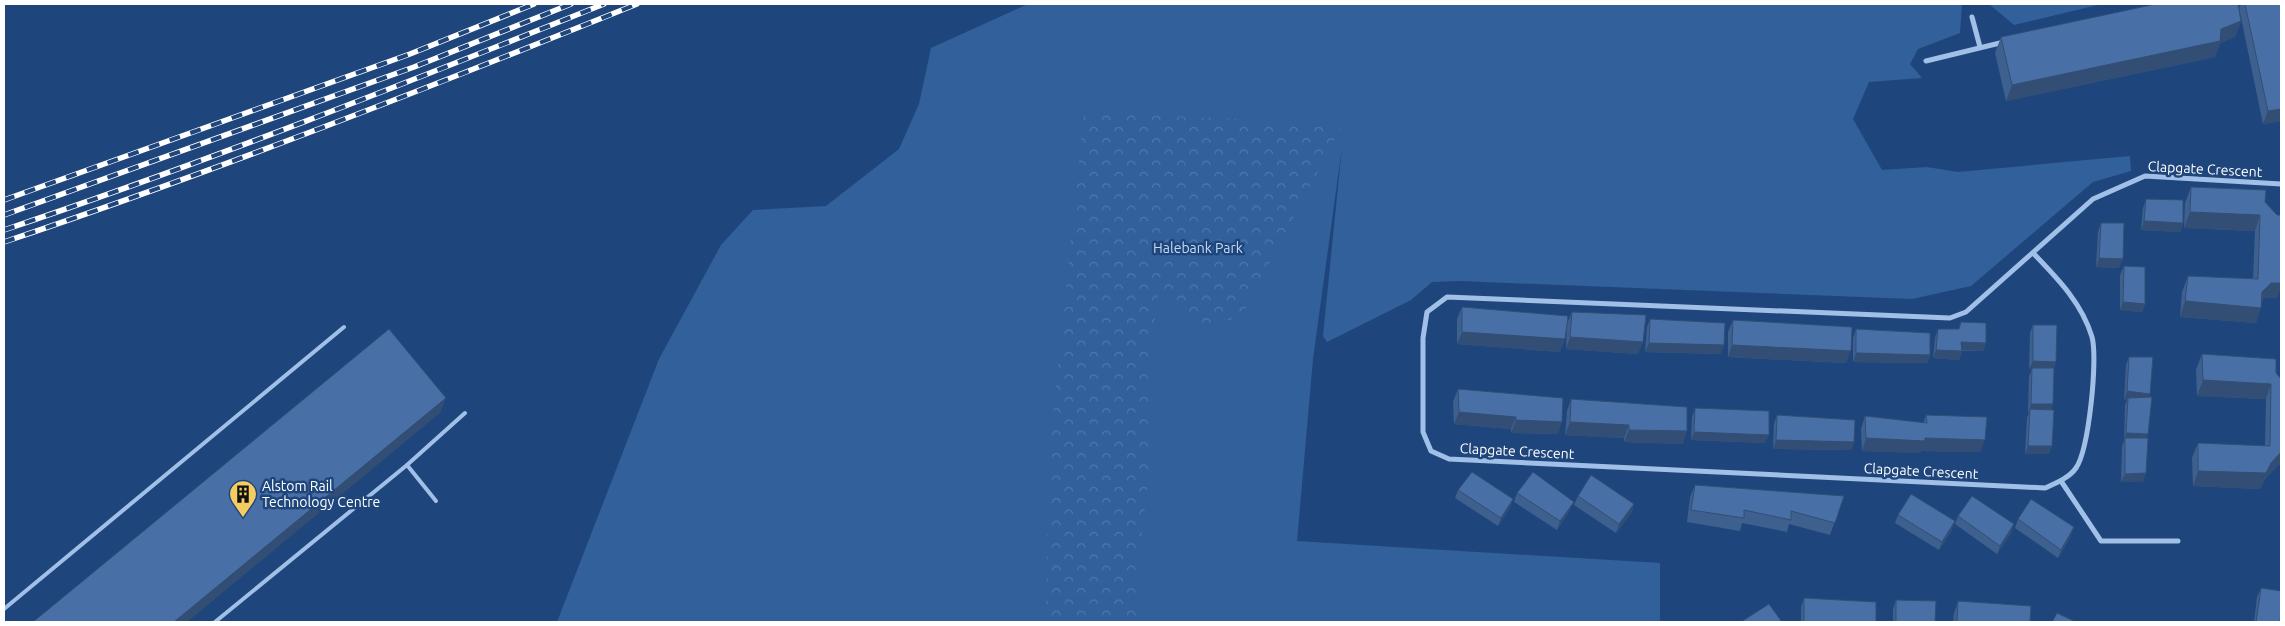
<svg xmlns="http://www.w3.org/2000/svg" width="2285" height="626" font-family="Ubuntu,sans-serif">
	<defs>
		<pattern id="forest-crowns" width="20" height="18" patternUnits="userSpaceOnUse" patternTransform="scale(1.25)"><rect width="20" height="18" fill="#32609a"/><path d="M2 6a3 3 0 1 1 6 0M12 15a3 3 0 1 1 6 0" fill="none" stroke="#5178a9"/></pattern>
	</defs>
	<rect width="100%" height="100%" fill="#1f467c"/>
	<g fill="#32609a">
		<path d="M1028,4H1962L1960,33L1918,49L1910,64L1922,78L1869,82L1853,119L1882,170L1927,167L1958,172L2130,156L2131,171L2093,182L1971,286L1912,299L1459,281L1432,282L1411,300L1327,342L1323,336L1342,147L1313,359L1297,541L1660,563V622H557L659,359L721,245L753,210L826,206L899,149L919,104L931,48Z"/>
		<path d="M1989,4H2102L2014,25Z"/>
	</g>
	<path fill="url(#forest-crowns)" d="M1084,112L1343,124L1242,315L1209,328L1184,315L1158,295L1152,339L1150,463L1137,576V622H1046L1049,453Z"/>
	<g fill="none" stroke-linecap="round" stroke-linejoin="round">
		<g stroke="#a1c0e7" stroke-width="4">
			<path d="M407,465L436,501"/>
			<path d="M4,609L344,327"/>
			<path d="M215,622L407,465L465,413"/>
		</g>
		<g stroke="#a1c0e7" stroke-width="5">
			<path d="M1972,17L1980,47"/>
			<path d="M1926,61L2004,42"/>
			<path d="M2034,254C2057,278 2082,303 2092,337C2098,358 2089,449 2076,468C2069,478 2056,483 2045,488L1449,459L1431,451L1423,432V338L1427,312L1447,297L1950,318L1966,312L2093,199L2145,176L2281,184"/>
			<path d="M2061,481L2101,541H2178"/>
		</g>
		<g stroke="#fff" stroke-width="5.5">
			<g id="rail">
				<path d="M4,200L410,54L534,4"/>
				<path d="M4,215L414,67L571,4"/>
				<path d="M4,230C207,162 406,83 604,4"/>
				<path d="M4,242C218,170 428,88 637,4"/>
			</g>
		</g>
		<use href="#rail" stroke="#1f467c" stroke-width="4" stroke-dasharray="11" stroke-linecap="butt"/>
	</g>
	<g fill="#3e608f">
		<path d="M2241,4H2281V121L2263,124L2239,8Z"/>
		<path d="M2241,21L2235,37L2220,43L2215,57L2006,101L1995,53L2001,37Z"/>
		<path d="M2191,187L2265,202L2277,298H2265L2261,302L2256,323L2180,317L2182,292L2188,276L2253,279L2255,231L2184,228L2185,203Z"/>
		<path d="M2146,199L2183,223L2180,232L2141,230L2143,208Z"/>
		<path d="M2101,223L2119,268L2096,267L2098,232Z"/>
		<path d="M2124,266L2145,304L2142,312L2120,310V275Z"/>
		<path d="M1462,307L1560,352L1457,344V319Z"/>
		<path d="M1572,312L1638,354L1566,349L1567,324Z"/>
		<path d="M1650,319L1721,354L1645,352L1647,327Z"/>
		<path d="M1733,320L1846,363L1728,357V332Z"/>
		<path d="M1961,322L1986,343L1983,351H1962L1959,360L1933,358L1935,338L1938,329H1959Z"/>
		<path d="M2033,325L2054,368L2049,454H2025L2027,418L2029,413H2028L2029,376L2032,369H2029L2030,333Z"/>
		<path d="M1856,329L1930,355L1927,363L1853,362V338Z"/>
		<path d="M2202,354L2276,373L2281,379V465H2278L2265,479L2260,489L2193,486L2192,458L2198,443L2265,446L2266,399L2197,396L2196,370Z"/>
		<path d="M2129,357L2150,394L2149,397L2148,434L2146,438L2143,482H2121L2122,446L2124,441L2125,406L2127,400H2124L2126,365Z"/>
		<path d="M1458,389L1558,434L1511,433V429L1454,424L1453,402Z"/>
		<path d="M1571,399L1683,444L1624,442V438L1565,435L1567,411Z"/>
		<path d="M1695,408L1765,443L1691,440L1692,417Z"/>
		<path d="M1777,415L1854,442L1851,450L1773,449L1774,424Z"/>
		<path d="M1926,415L1980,452L1921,451L1920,453L1862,451L1861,429L1865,416L1923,423Z"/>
		<path d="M1695,485L1844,496L1830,535L1789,524L1787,532L1742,523L1740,531L1687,522L1690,497Z"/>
		<path d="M1458,490L1513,499L1510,507L1498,526L1455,498Z"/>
		<path d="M1517,493L1570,510L1557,530L1514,502Z"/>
		<path d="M1578,496L1634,504L1631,513L1616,533L1574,505Z"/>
		<path d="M1898,515L1952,530L1939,550L1895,523Z"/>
		<path d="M1958,516L2011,533L1997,554L1955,524Z"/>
		<path d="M2018,519L2071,536L2058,558L2015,528Z"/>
		<path d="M2261,588L2280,622H2254L2257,597Z"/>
		<path d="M1804,598L1876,622H1801V607Z"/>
		<path d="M1896,600L1935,622H1893V609Z"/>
		<path d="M1958,601L2030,622H1953L1954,614Z"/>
	</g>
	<g fill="#324e74">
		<path d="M2241,21L2235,37L2220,43L2215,57L2006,101L2012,85L2221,29Z"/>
		<path d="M2281,109V121L2263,124L2268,111Z"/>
		<path d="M2190,212L2260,215L2255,231L2184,228Z"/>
		<path d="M2144,221L2183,223L2180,232L2141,230Z"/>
		<path d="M2099,258L2123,259L2119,268L2096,267Z"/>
		<path d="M2271,283H2281V287L2277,298H2265L2257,307L2261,308L2256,323L2180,317L2185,301L2262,292Z"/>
		<path d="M2123,302L2145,304L2142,312L2120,310Z"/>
		<path d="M1462,332L1565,339L1560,352L1457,344Z"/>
		<path d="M1570,337L1643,342L1638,354L1566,349Z"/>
		<path d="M1961,342L1986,343L1983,351L1958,350Z"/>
		<path d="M1649,343L1724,345L1721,354L1645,352Z"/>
		<path d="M1732,345L1851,351L1846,363L1728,357Z"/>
		<path d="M1936,350L1962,351L1959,360L1933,358Z"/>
		<path d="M1856,353L1930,355L1927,363L1853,362Z"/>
		<path d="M2033,361L2056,362L2053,371L2029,369Z"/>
		<path d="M2203,380L2271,384L2266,399L2197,396Z"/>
		<path d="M2127,391L2150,394L2147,402L2128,398L2127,400H2124Z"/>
		<path d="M446,398L440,413L187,622H174Z"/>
		<path d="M2031,404H2053L2050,413L2030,409L2029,413H2028Z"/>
		<path d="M1459,412L1516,417L1511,429L1454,424Z"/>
		<path d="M1516,420L1562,422L1558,434L1511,433Z"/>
		<path d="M1570,422L1629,425L1624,438L1565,435Z"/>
		<path d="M1629,430L1687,431L1683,444L1624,442Z"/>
		<path d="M1694,432L1769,435L1765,443L1691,440Z"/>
		<path d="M2126,433L2148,434L2145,443L2125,438L2123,441Z"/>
		<path d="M1866,438H1925L1985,440L1980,452L1921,451L1920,453L1862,451Z"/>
		<path d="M1776,440L1854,442L1851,450L1773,449Z"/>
		<path d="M2028,446H2052L2049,454H2025Z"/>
		<path d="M2281,452V465H2278L2265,479L2260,489L2193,486L2198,471Z"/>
		<path d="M2146,473L2143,482H2121L2125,474Z"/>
		<path d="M1513,499L1510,507L1498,526L1501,518Z"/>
		<path d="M1574,502L1570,510L1557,530L1560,521Z"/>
		<path d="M1634,504L1631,513L1616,533L1619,524Z"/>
		<path d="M1955,521L1952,530L1939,550L1942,542Z"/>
		<path d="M2014,524L2011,533L1997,554L2000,546Z"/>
		<path d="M2074,527L2071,536L2058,558L2061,550Z"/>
	</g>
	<g fill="#4870a6" stroke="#324e74">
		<path d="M2156,4H2238L2241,21L2221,29L2220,41L2012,85L2001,37Z"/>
		<path d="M2245,4H2281V109L2268,111Z"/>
		<path d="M2191,187L2266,190L2265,202L2277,215H2281V283H2271L2262,292L2261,308L2185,301L2188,276L2258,279L2260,215L2190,212Z"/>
		<path d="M2146,199L2183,200V223L2144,221Z"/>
		<path d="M2101,223H2124L2123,259L2099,258Z"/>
		<path d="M2124,266L2145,267V304L2123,302Z"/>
		<path d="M1462,307L1568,316L1565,339L1462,332Z"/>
		<path d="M1572,312L1646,315L1643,342L1570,337Z"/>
		<path d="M1650,319L1725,323L1724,345L1649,343Z"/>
		<path d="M1733,320L1852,327L1851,351L1732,345Z"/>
		<path d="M1961,322L1986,323V343L1961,342L1962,351L1936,350L1938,329H1959Z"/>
		<path d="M2033,325H2057L2056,362L2033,361Z"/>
		<path d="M389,329L446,398L174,622H33Z"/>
		<path d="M1856,329L1930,333V355L1856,353Z"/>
		<path d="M2202,354L2276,359V373L2281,379V452L2271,463L2266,473L2198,471V443L2270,446L2271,384L2203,380Z"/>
		<path d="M2129,357H2153L2150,394L2127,391Z"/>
		<path d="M2032,368H2054L2053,404H2031Z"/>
		<path d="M1458,389L1563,398L1562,422L1516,420V417L1459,412Z"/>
		<path d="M2152,397L2148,434L2126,433L2128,398Z"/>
		<path d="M1571,399L1687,407V431L1629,430V425L1570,422Z"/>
		<path d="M1695,408L1769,411V435L1694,432Z"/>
		<path d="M2030,409L2054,410L2052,446H2028Z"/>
		<path d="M1777,415L1855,420L1854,442L1776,440Z"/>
		<path d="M1926,415L1987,417L1985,440L1925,438V441L1866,438L1865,416L1927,423Z"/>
		<path d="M2125,438H2148L2146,473L2125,474Z"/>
		<path d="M1472,472L1513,499L1501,518L1458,490Z"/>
		<path d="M1533,472L1574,502L1560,521L1517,493Z"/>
		<path d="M1591,475L1634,504L1619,524L1578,496Z"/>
		<path d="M1695,485L1844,496L1835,523L1791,511V520L1744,510V518L1691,510Z"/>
		<path d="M1911,494L1955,521L1942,542L1898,515Z"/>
		<path d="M1972,496L2014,524L2000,546L1958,516Z"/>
		<path d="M2031,499L2074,527L2061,550L2018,519Z"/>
		<path d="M2261,588L2281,591V610L2280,622H2256Z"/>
		<path d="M1804,598L1876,602V622H1804Z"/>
		<path d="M1896,600L1936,601L1935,622H1896Z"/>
		<path d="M1958,601L2031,606L2030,622H1957Z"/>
		<path d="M1769,604L1782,622H1741Z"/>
		<path d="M2057,613L2076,622H2052Z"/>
	</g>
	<defs>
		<g id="building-pin" transform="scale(1.4375)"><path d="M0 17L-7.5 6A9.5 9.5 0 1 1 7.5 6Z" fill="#f5cc61" stroke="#1f467c"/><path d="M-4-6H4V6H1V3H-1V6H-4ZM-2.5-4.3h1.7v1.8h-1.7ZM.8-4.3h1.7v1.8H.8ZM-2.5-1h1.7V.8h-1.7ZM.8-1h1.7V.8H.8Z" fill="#111"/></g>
	</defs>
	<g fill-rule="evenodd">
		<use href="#building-pin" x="243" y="494"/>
	</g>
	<g text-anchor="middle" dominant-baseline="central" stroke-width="5" stroke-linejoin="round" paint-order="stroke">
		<g font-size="14" fill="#fff" stroke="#1f467c">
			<text transform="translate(2205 169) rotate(3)">Clapgate Crescent</text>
			<text transform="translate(1517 451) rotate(3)">Clapgate Crescent</text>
			<text transform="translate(1921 471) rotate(3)">Clapgate Crescent</text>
		</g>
		<g font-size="14" fill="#c5daf5" stroke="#1f467c">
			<text x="1198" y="248">Halebank Park</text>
		</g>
		<g font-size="14" fill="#fff" stroke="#1f467c" text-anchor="start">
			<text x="262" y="486">Alstom Rail<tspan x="262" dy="16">Technology Centre</tspan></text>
		</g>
	</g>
	<rect width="2285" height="626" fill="none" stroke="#ffffff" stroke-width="10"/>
</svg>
